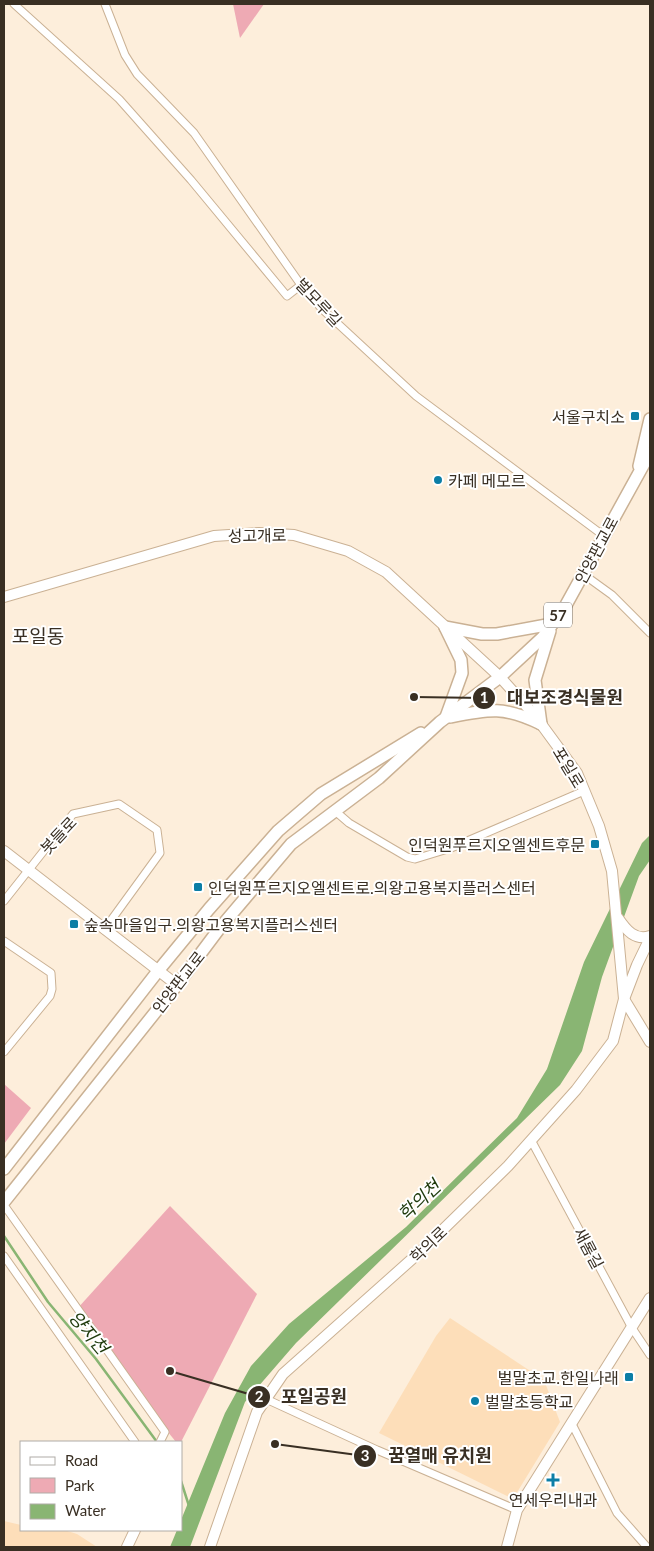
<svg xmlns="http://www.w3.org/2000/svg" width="654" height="1551" font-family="Lato,'Noto Sans KR',sans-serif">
	<rect width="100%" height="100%" fill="#fdeedb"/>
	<g fill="#fddeb9">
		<path d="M450,1318L544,1380L560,1422L513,1499L379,1433L436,1336Z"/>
		<path d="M4,1521L21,1525V1530H64L77,1534L97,1547H4Z"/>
	</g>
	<g fill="#eeaab4">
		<path d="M233,4H264L240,38Z"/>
		<path d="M4,1084L31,1108L4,1144Z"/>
		<path d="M170,1206L257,1294L181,1442H176L168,1432L77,1309Z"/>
	</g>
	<path fill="#89b573" d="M650,835V860L639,876L602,977L582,1051L560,1085L296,1343L245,1402L190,1547H170L177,1530H181V1520L225,1413L251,1366L289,1324L406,1227L517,1118L547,1069L584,962L642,843Z"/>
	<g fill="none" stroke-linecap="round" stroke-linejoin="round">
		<g stroke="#89b573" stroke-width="2.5">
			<path d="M4,1236L48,1302L96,1359L157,1442"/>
			<path d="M181,1481L189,1506"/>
		</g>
		<g stroke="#cab194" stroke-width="9">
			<g id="street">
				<path d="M14,4L119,99L191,180L287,296L301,285"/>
				<path d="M105,4L125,55L137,74L194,133L301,285L322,309L416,396L604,536"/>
				<path d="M583,574L612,595L650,633"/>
				<path d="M334,810L349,823L407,857L415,859L451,848L584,791"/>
				<path d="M4,901L73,814L119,804L157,830L160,853L104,930"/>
				<path d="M4,941L51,973L52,989L50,996L4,1052"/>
				<path d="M531,1140L632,1328L650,1355"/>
				<path d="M4,1205L165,1432L160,1442"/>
				<path d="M4,1256L135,1442"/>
				<path d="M266,1399L377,1450L517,1510"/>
				<path d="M572,1424L617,1513L647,1547"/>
			</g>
		</g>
		<g stroke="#cab194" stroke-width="12">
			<g id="secondary">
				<path d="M4,597L214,536L259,533L294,535L348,551L386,572L500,677L536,717L577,773L599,826L612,871L624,999L650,1042"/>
				<path d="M4,851L177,985"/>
				<path d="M618,918C626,930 635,941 650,936"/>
				<path d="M127,1547L135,1530"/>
				<path d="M210,1547L257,1412L283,1374L421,1251L508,1166L576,1090L613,1041L624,999L637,965L650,938"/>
				<path d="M507,1547L517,1510L650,1298"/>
			</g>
		</g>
		<g stroke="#cab194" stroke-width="14">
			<g id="primary">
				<path d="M639,466L650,419"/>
				<path d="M445,627L482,634H497L552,624"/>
				<path d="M445,627L461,660L462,673L446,717"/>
				<path d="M450,717C490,709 504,706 541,724"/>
				<path d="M541,724L535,680L550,631"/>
				<path d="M4,1169L158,971L209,909L278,831L321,794L421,733"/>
				<path d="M4,1202L177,985L219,929L291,844L379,778L440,722L500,677L543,637L566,605L650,453"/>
			</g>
		</g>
		<use href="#street" stroke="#fff" stroke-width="7"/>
		<use href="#secondary" stroke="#fff" stroke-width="10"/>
		<use href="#primary" stroke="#fff" stroke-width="11"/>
	</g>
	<g fill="#0c7ea6" stroke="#fff" stroke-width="2">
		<rect x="630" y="411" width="10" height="10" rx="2.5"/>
		<circle cx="438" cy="480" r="5"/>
		<rect x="590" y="839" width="10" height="10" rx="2.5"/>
		<rect x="193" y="882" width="10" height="10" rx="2.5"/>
		<rect x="69" y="919" width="10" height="10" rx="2.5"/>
		<rect x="624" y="1372" width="10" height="10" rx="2.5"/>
		<circle cx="475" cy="1401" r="5"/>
		<path d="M550.5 1472.5h5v5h5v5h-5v5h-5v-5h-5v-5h5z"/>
	</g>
	<g text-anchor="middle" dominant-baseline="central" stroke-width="4" stroke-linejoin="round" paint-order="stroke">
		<rect fill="#fff" stroke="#746d65" stroke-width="1" x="544" y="602.5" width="28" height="25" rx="4"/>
		<g font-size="15" font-weight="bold" fill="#392f23">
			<text x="558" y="615">57</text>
		</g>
		<g font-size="16" fill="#392f23" stroke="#fff">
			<text transform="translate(319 302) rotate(47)">벌모루길</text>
			<text transform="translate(257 535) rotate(-1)">성고개로</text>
			<text transform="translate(596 550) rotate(-62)">안양판교로</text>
			<text transform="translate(569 767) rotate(59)">포일로</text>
			<text transform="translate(58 835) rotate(-47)">봇들로</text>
			<text transform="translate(178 982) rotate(-52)">안양판교로</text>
			<text transform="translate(428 1244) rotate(-44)">학의로</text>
			<text transform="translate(589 1248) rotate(62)">새롬길</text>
		</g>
		<g font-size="16" fill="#392f23" stroke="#fff" text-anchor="start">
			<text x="625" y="416" text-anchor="end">서울구치소</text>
			<text x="448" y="480">카페 메모르</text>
			<text x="585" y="844" text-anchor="end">인덕원푸르지오엘센트후문</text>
			<text x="208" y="887">인덕원푸르지오엘센트로.의왕고용복지플러스센터</text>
			<text x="84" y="924">숲속마을입구.의왕고용복지플러스센터</text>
			<text x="619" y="1377" text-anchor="end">벌말초교.한일나래</text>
			<text x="485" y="1401">벌말초등학교</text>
			<text x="553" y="1499" text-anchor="middle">연세우리내과</text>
		</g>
		<g font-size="18" font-style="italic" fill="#1e3a0b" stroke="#fff">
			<text transform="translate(419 1200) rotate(-43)">학의천</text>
			<text transform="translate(89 1332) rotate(50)">양지천</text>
		</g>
		<g font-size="19" fill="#392f23" stroke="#fff">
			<text x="38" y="635">포일동</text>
		</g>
	</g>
	<path fill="none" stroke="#392f23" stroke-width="2" d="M414 697L484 698M170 1371L259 1397M275 1444L365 1456"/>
	<g fill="#392f23" stroke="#fff" stroke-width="2">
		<circle cx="414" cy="697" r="5"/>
		<circle cx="170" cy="1371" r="5"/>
		<circle cx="275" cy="1444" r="5"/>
		<circle cx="484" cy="698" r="12"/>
		<circle cx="259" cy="1397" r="12"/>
		<circle cx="365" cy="1456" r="12"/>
	</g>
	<g font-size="15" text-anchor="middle" font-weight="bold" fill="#fff">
		<text x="484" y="703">1</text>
		<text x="259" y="1402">2</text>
		<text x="365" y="1461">3</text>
	</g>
	<g font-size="18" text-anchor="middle" font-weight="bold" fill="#392f23" stroke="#fff" stroke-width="4" stroke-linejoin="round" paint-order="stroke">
		<text x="565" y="704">대보조경식물원</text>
		<text x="314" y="1403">포일공원</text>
		<text x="440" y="1462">꿈열매 유치원</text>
	</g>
	<rect width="654" height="1551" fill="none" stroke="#392f23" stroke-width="10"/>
	<rect x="20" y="1441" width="162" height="90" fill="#ffffff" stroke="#b0aca7"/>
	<rect x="30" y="1457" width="25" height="8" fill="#ffffff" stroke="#b0aca7"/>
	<text x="65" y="1466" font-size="15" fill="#392f23">Road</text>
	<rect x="30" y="1478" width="25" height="15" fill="#eeaab4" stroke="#b0aca7"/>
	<text x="65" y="1491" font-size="15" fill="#392f23">Park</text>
	<rect x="30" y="1504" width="25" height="15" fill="#89b573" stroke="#b0aca7"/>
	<text x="65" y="1516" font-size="15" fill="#392f23">Water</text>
</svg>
